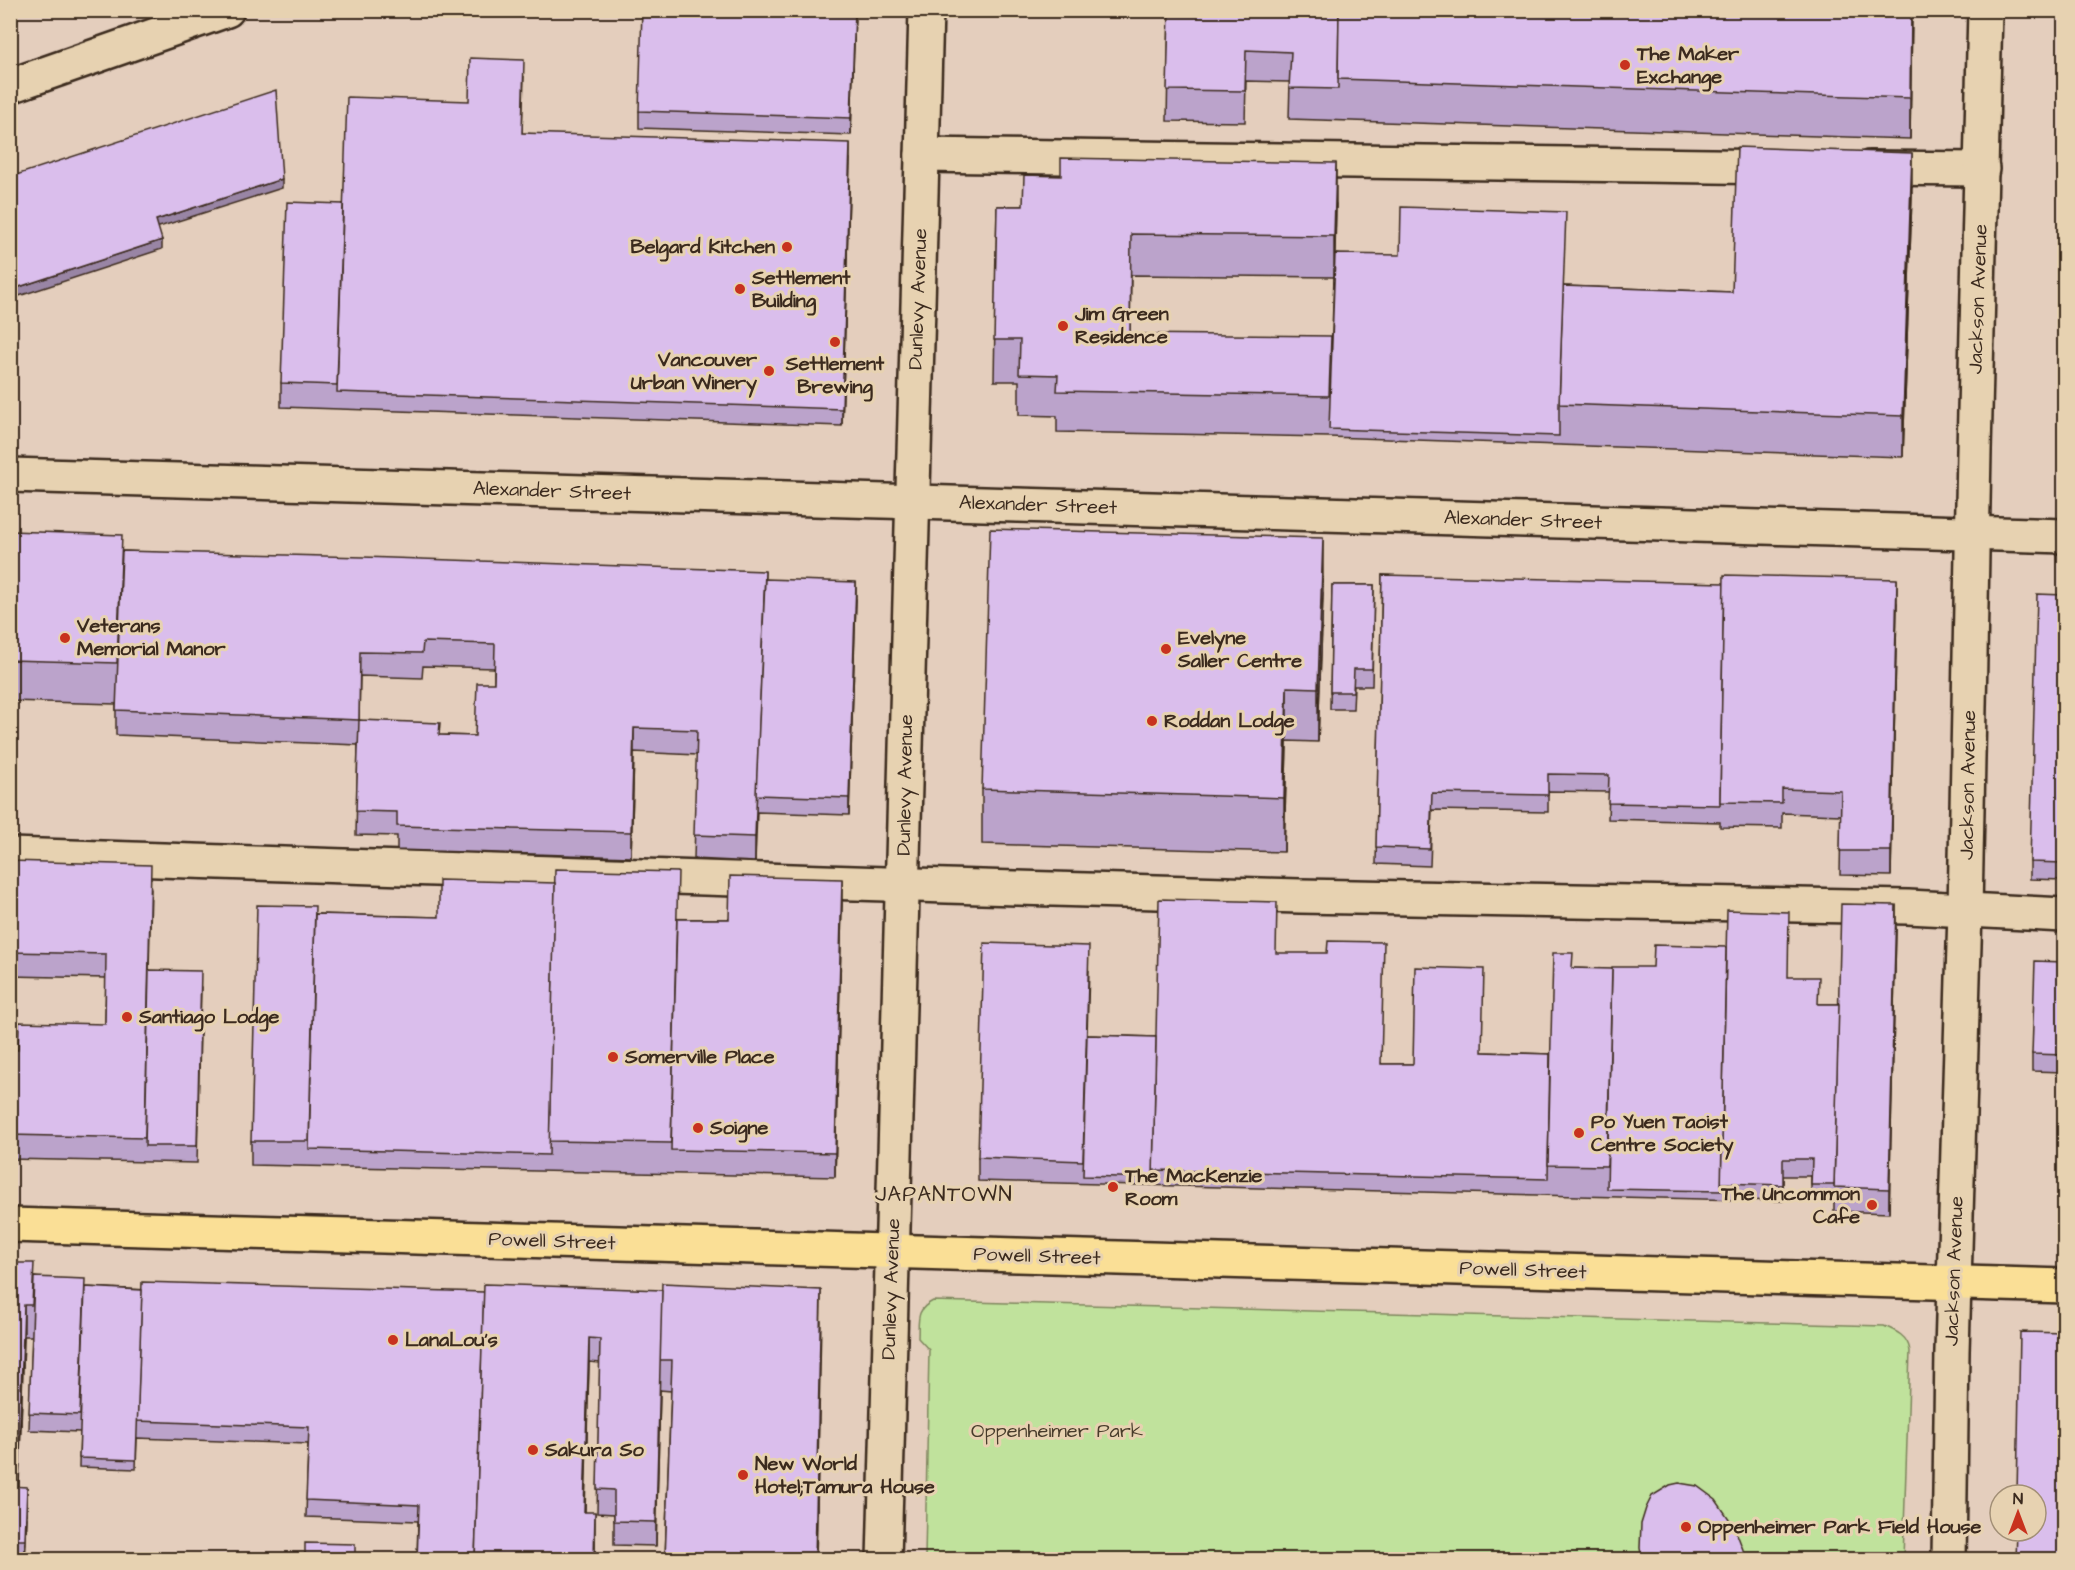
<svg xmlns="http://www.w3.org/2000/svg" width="2075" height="1570" font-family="'Architects Daughter',sans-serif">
	<rect width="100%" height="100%" fill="#e4cebd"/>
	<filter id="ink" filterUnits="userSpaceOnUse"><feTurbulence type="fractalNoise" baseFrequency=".0167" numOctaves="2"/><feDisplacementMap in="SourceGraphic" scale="12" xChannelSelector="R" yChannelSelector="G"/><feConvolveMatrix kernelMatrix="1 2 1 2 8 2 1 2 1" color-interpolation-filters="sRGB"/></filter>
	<g filter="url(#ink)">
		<path fill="#c0e29c" stroke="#7e865d" stroke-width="1.5" d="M933,1301L1884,1326C1896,1331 1908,1336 1910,1351L1903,1559H925L929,1350L918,1338C919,1320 915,1310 933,1301Z"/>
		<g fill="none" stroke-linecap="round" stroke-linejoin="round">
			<g stroke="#3b2a1e" stroke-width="38">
				<g id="minor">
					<path d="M10,86L227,10"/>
					<path d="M922,155L1782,167"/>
					<path d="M1869,168L1982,169"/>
					<path d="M10,475L2064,536"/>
					<path d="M10,855L947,886L1300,896L1908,907L2064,915"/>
					<path d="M884,1560L926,10"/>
					<path d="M1949,1560L1952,1351L1965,911L1974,451L1985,10"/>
				</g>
			</g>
			<g stroke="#3b2a1e" stroke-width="38">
				<path id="major" d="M10,1225L2064,1286"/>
			</g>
			<use href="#minor" stroke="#e7d2b1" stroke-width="33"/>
			<use href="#major" stroke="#fadf96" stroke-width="33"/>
		</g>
		<g fill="#bba3cb" stroke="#3b2a1e" stroke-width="1.5" fill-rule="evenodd">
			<path d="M855,10L851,135L639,128V111Z"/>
			<path d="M1169,10H1912L1910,139L1289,119L1290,82L1246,81L1245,122L1167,121Z"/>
			<path d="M524,77L522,133L850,159L842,426L281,407V383L343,204L469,101Z"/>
			<path d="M1912,194L1903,457L1329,437L1057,432V416L1019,415V381H994L997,206L1336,204L1335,254L1564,286L1732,292ZM1131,275L1334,277L1331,358L1130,334Z"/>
			<path d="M10,531L122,551L765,579L856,599L849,815L757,812L755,862L694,859L697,755L634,752L631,857L397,850V836L356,835L358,745L116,735V704L10,701ZM423,666L494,668V683L475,736L440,735L359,720L360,676L422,678Z"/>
			<path d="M1382,575L1897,603L1891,876L1840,875L1841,815L1782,813V828L1720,827V822L1608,819L1609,792L1548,791V812L1432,810L1430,866L1376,864Z"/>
			<path d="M1332,585H1374L1372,686H1354L1353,709H1330Z"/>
			<path d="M1323,593L1318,742L1287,741L1284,852L982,844V789Z"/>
			<path d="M2064,595V880L2030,879V862Z"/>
			<path d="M10,861L151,889L149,970L201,987L197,1163L10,1159V1050H18L105,1024L106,978L10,976Z"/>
			<path d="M842,903L835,1177L251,1165V1141L315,914L439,917L729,919Z"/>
			<path d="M1896,929L1889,1213L1834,1211V1201H1811V1176H1783V1201L978,1181V1157L1089,970L1087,1035L1156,1037L1276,953L1382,1064H1413L1482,1052L1550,1054L1573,968L1788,977L1818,1004H1839Z"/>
			<path d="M2064,962V1072L2032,1071V1054Z"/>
			<path d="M10,1263L34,1277L85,1287L821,1321L816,1560H665L671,1391L660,1390L656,1546L614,1545V1514L597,1513L600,1363L589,1362L585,1512L595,1536V1560H417L418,1521L306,1517L308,1444L137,1438L136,1469L79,1467L80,1432L29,1430L32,1336H24L19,1487L27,1518L25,1560H10Z"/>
		</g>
		<g fill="#9985a5" stroke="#3b2a1e" stroke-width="1.5">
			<path d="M855,10L851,135V118Z"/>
			<path d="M1911,10H1912L1910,139V98Z"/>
			<path d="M850,143V159L842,426V409Z"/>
			<path d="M1912,153V194L1903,457V416Z"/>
			<path d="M1336,163V204L1334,277V236Z"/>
			<path d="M282,179V188L156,228V220Z"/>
			<path d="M162,240V249L10,299V290Z"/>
			<path d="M1323,538V593L1318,742V688Z"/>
			<path d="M765,571L756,795L755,862V837Z"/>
			<path d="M1897,579V603L1891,876V851Z"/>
			<path d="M856,582V599L849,815V798Z"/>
			<path d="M1287,687V741L1284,852V798Z"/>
			<path d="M634,728V752L631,857V832Z"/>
			<path d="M842,879V903L835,1177V1153Z"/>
			<path d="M1896,905V929L1889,1213V1189Z"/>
			<path d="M821,1290L816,1560H815Z"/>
			<path d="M24,1305V1336L18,1506V1475Z"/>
			<path d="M589,1338V1362L584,1536V1512Z"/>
			<path d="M659,1390H660L656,1546V1522Z"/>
			<path d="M27,1487V1518L25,1560V1540Z"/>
			<path d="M595,1512V1560H594Z"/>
		</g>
		<g fill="#dabeec" stroke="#3b2a1e" stroke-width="1.5" fill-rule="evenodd">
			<path d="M642,10H855L851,118L639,111Z"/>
			<path d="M1169,10H1339L1338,89L1289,88L1291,52L1246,50L1245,91L1167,90Z"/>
			<path d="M1339,10H1911L1910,98L1338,79Z"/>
			<path d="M470,58L524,60L522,133L850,143L842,409L337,392L347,97L469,101Z"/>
			<path d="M276,90L282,179L156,220L162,240L10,290V177Z"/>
			<path d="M1737,147L1912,153L1903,416L1559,404L1563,286L1732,292Z"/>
			<path d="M1061,158L1336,163L1334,236L1131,234L1130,334L1331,336L1329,396L1057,391L1058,375L1019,374L1020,340H994L997,206H1023L1024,175L1061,176Z"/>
			<path d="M287,202L343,204L337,385L281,383Z"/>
			<path d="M1401,207L1566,212L1559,404V436L1329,429L1335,254L1400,255Z"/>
			<path d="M990,529L1323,538L1318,688L1287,687L1284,798L982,789Z"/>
			<path d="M10,531L122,535L117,663L10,660Z"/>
			<path d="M122,551L363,557L765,571L755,837L694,835L697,730L634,728L631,832L397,826V812L356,811L359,720L116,710ZM423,642L495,644L494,683H477L475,736L439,735L440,723L359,720L360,652L422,653Z"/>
			<path d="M1382,575L1724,583L1720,805L1608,803L1609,775L1548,774V795L1432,793L1430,849L1376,847Z"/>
			<path d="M1724,575L1897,579L1891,851H1840L1841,791L1782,789V803L1720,802Z"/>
			<path d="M765,579L856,582L849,798L756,795Z"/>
			<path d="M1332,585H1374L1372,669H1354L1353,692H1330Z"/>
			<path d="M2037,594L2064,595V863L2030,862Z"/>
			<path d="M10,861L151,865L145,1138L10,1135V1050H18L19,1022L105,1024L106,954L10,952Z"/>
			<path d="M555,869L678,872L671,1143L549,1141Z"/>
			<path d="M730,876L842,879L835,1153L671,1150L677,919H729Z"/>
			<path d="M439,880L555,883L549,1155L309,1149L315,914L439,917Z"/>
			<path d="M1159,899L1277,902L1276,953H1327L1328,941L1384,942L1381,1064H1413L1415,967L1484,969L1482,1052L1550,1054L1548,1179L1153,1170Z"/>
			<path d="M1841,904L1896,905L1889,1189L1834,1187Z"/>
			<path d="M257,905L315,906L309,1141H251Z"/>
			<path d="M1727,910L1789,912L1788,977H1819L1818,1004H1839L1834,1185H1811L1812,1159H1783V1185L1721,1183Z"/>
			<path d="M984,943L1089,946L1083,1161L978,1157Z"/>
			<path d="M1654,945L1726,947L1721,1191L1607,1189L1612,967H1653Z"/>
			<path d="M1553,953H1573L1572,968L1612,969L1607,1166L1548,1165Z"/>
			<path d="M2035,961L2064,962V1055L2032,1054Z"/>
			<path d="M149,970L201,971L197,1146H145Z"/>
			<path d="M1087,1035L1156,1037L1153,1178L1083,1176Z"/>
			<path d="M10,1263H34L32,1305H24L18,1475L11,1474L10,1484Z"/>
			<path d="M34,1277L85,1279L80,1415L29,1413Z"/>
			<path d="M142,1282L484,1292L475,1560H417L419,1505L306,1500L309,1427L137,1421Z"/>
			<path d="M662,1283L821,1290L815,1560H665L672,1360H659Z"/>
			<path d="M484,1284L662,1290L656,1522L614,1521V1490L597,1489L600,1339L589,1338L584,1512H595L594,1560H475Z"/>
			<path d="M85,1287L142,1290L136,1460L79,1458Z"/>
			<path d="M2020,1332L2064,1333V1560H2016L2017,1531H2036V1495H2017Z"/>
			<path d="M1679,1483L1697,1486L1716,1500L1734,1526L1747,1560H1642L1640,1548L1641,1524L1646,1508L1652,1496L1670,1485Z"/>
			<path d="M10,1486L27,1487L25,1540H10Z"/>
			<path d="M305,1543L355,1544V1560H305Z"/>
		</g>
	</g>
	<g fill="#c8321e" stroke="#e7d2b1" stroke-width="2">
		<circle cx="1625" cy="65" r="6"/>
		<circle cx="787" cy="247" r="6"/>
		<circle cx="740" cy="289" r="6"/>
		<circle cx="1063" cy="326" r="6"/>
		<circle cx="835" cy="342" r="6"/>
		<circle cx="769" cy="371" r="6"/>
		<circle cx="65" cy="638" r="6"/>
		<circle cx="1166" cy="649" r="6"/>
		<circle cx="1152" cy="721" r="6"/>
		<circle cx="127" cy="1017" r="6"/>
		<circle cx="613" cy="1057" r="6"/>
		<circle cx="698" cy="1128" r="6"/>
		<circle cx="1579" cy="1133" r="6"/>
		<circle cx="1113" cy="1187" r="6"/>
		<circle cx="1872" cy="1205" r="6"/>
		<circle cx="393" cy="1340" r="6"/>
		<circle cx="533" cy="1450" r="6"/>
		<circle cx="743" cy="1475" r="6"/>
		<circle cx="1686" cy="1527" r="6"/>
	</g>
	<g text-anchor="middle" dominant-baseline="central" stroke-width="6" stroke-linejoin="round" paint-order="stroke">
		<g font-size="20" font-weight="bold" fill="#3b2a1e" stroke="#e7d2b1" text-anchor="start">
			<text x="1637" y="54">The Maker<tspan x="1637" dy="23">Exchange</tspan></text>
			<text x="775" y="247" text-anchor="end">Belgard Kitchen</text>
			<text x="752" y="278">Settlement<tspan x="752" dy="23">Building</tspan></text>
			<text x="1075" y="314">Jim Green<tspan x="1075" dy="23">Residence</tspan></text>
			<text x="757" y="360" text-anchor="end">Vancouver<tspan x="757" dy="23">Urban Winery</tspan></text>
			<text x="835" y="364" text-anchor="middle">Settlement<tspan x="835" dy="23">Brewing</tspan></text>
			<text x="77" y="626">Veterans<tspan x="77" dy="23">Memorial Manor</tspan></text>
			<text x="1178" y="638">Evelyne<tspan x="1178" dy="23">Saller Centre</tspan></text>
			<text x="1164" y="721">Roddan Lodge</text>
			<text x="139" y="1017">Santiago Lodge</text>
			<text x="625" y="1057">Somerville Place</text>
			<text x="1591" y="1122">Po Yuen Taoist<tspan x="1591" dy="23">Centre Society</tspan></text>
			<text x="710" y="1128">Soigne</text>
			<text x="1125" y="1176">The MacKenzie<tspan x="1125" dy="23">Room</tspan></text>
			<text x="1860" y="1194" text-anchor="end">The Uncommon<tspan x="1860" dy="23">Cafe</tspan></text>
			<text x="405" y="1340">LanaLou's</text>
			<text x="545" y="1450">Sakura So</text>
			<text x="755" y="1464">New World<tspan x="755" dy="23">Hotel;Tamura House</tspan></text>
			<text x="1698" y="1527">Oppenheimer Park Field House</text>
		</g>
		<g font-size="20" fill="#3b2a1e" stroke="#e7d2b1">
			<text transform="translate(918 299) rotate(-88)">Dunlevy Avenue</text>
			<text transform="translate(1978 299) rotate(-88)">Jackson Avenue</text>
			<text transform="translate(552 491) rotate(2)">Alexander Street</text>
			<text transform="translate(1038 505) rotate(2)">Alexander Street</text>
			<text transform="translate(1523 520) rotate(2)">Alexander Street</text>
			<text transform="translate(905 785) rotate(-89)">Dunlevy Avenue</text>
			<text transform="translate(1968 785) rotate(-89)">Jackson Avenue</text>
			<text transform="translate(552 1241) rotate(2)">Powell Street</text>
			<text transform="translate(1037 1256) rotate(2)">Powell Street</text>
			<text transform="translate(1523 1270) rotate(2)">Powell Street</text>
			<text transform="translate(1954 1271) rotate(-88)">Jackson Avenue</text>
			<text transform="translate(891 1289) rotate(-88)">Dunlevy Avenue</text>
		</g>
		<g font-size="20" fill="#483c2b" stroke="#e7d2b1">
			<text x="1057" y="1431">Oppenheimer Park</text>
		</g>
		<g font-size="21" letter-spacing="1.5" fill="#3b2a1e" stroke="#e7d2b1">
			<text x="944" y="1194">JAPANTOWN</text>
		</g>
	</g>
	<rect width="2075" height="1570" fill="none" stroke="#e7d2b1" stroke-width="36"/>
	<rect x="18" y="18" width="2039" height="1534" fill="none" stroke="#3b2a1e" stroke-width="2" filter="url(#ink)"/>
	<g transform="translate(2018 1513)"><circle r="28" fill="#e7d2b1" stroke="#a28f76" stroke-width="1.5"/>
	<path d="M0-4.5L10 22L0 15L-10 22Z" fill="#c8321e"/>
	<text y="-9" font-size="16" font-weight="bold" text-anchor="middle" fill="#3b2a1e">N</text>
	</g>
</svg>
